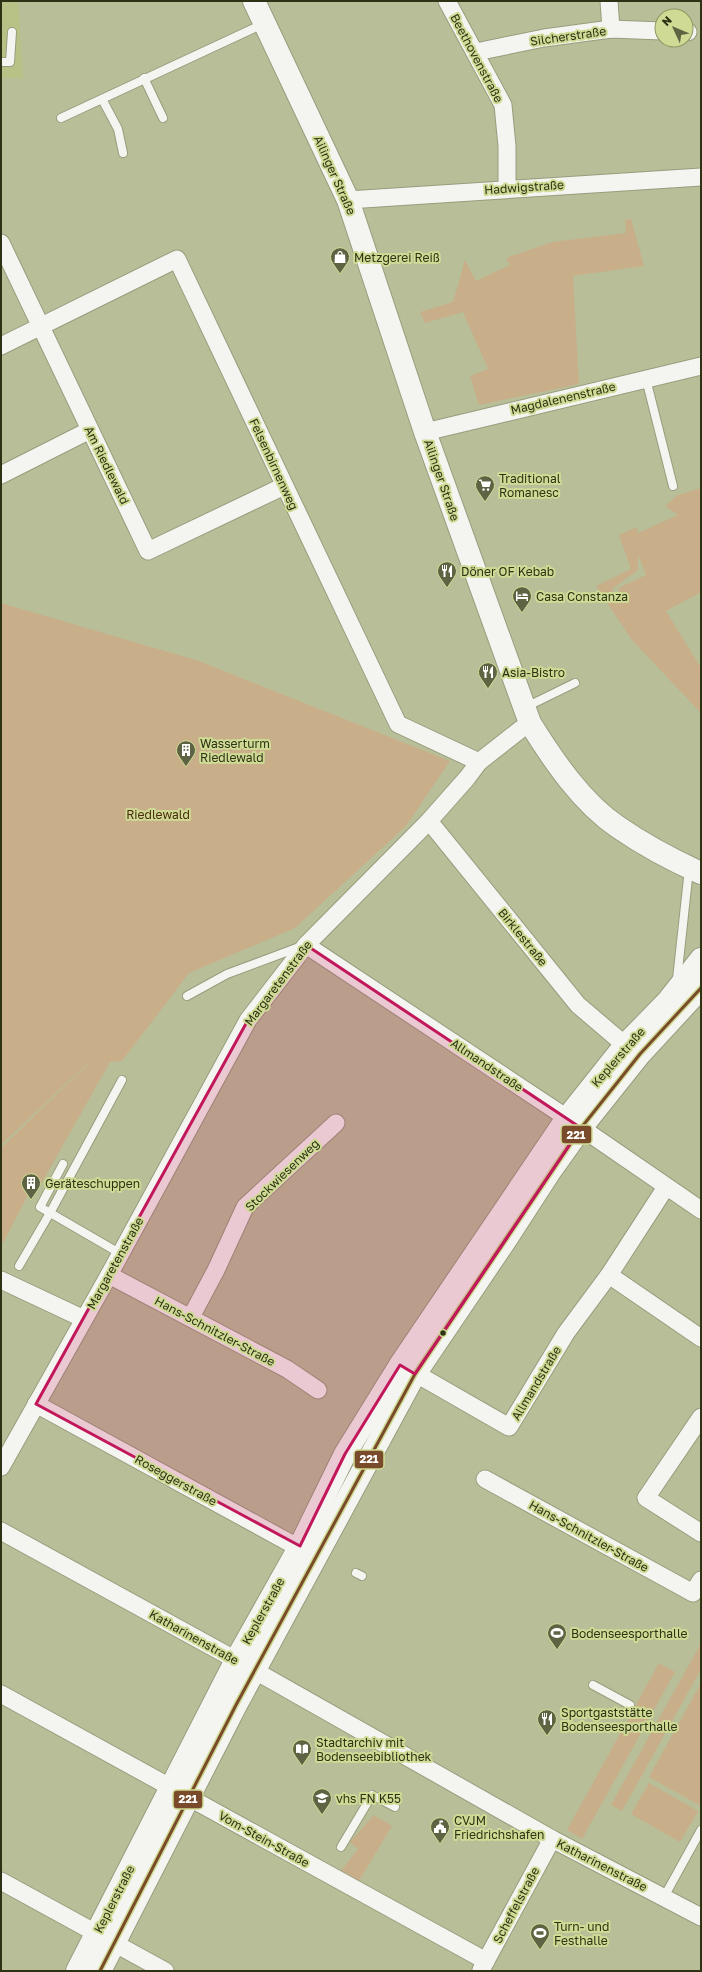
<svg xmlns="http://www.w3.org/2000/svg" width="702" height="1972" font-family="'Golos Text',sans-serif">
	<rect width="100%" height="100%" fill="#b8be98"/>
	<path fill="#b9c286" d="M1,1H18L23,78H1Z"/>
	<g fill="#c8af8a" fill-rule="evenodd">
		<path d="M631,219L644,266L573,276L579,384L479,405L470,376L488,369L463,312L425,323L420,312L453,302L465,260L476,281L510,265L506,258L552,242L626,233L625,220Z"/>
		<path d="M701,488V592L666,611L701,668V713L632,640L596,586L631,569L619,535L637,527L638,533L678,515L665,506L678,495ZM638,555L646,575L618,588L622,601L618,604L612,589L638,570Z"/>
		<path d="M1,603L199,661L450,761L406,826L295,928L189,973L122,1061L110,1062L36,1193L30,1191L3,1243L1,1242V1148L86,1066L90,1065H86L1,1145Z"/>
		<path d="M701,1643V1669L622,1811L611,1805Z"/>
		<path d="M659,1663L675,1672L582,1839L567,1830Z"/>
		<path d="M701,1683V1801L699,1805L649,1777Z"/>
		<path d="M649,1783L698,1811L680,1842L631,1814Z"/>
		<path d="M374,1815L392,1826L359,1881L340,1872L358,1849L350,1842Z"/>
	</g>
	<g fill="none" stroke-linecap="round" stroke-linejoin="round">
		<g stroke="#989d7e" stroke-width="10">
			<g id="lane">
				<path d="M1,62H10L12,32"/>
				<path d="M144,78L163,118"/>
				<path d="M102,99L118,129L123,153"/>
				<path d="M61,118L263,24"/>
				<path d="M646,379L673,486"/>
				<path d="M526,707L575,683"/>
				<path d="M677,979L689,869"/>
				<path d="M187,996L227,974L302,946"/>
				<path d="M63,1164L40,1207L121,1254"/>
				<path d="M19,1266L50,1213L122,1080"/>
				<path d="M356,1573L362,1576"/>
				<path d="M593,1685L630,1705"/>
				<path d="M341,1847L372,1795L395,1807"/>
				<path d="M664,1897L701,1830"/>
			</g>
		</g>
		<g stroke="#989d7e" stroke-width="19">
			<g id="street">
				<path d="M447,1L503,105L507,146V188"/>
				<path d="M609,1L611,29"/>
				<path d="M686,32H688"/>
				<path d="M476,52L544,38L611,29L662,31"/>
				<path d="M348,200L701,177"/>
				<path d="M1,243L148,551L284,486"/>
				<path d="M1,346L177,259L398,724L479,762"/>
				<path d="M425,432L701,366"/>
				<path d="M1,475L90,430"/>
				<path d="M429,821L578,1005L625,1045"/>
				<path d="M306,945L567,1118L701,1210"/>
				<path d="M109,1275L287,1369L318,1390"/>
				<path d="M609,1275L701,1338"/>
				<path d="M1,1280L84,1319"/>
				<path d="M191,1317L216,1270L245,1207L336,1123"/>
				<path d="M406,1368L509,1427L566,1333L609,1275L666,1187"/>
				<path d="M36,1404L290,1543L310,1551"/>
				<path d="M701,1417L646,1498L701,1533"/>
				<path d="M1,1467L109,1275L248,1020L306,945L429,821L467,778L479,762L521,729L530,723"/>
				<path d="M485,1479L693,1593L701,1580"/>
				<path d="M1,1531L236,1660L552,1839L701,1917"/>
				<path d="M1,1694L486,1961"/>
				<path d="M1,1881L165,1971"/>
				<path d="M481,1970L552,1839"/>
			</g>
		</g>
		<g stroke="#989d7e" stroke-width="24">
			<g id="secondary">
				<path d="M254,1L348,200L425,432L530,723C553,760 582,803 618,827C644,845 672,860 701,873"/>
				<path d="M77,1971L236,1660L300,1546L345,1454L400,1365L567,1118L625,1045L667,1002L701,959"/>
				<path d="M100,1971L236,1705L415,1374L505,1241L551,1170L581,1128L640,1054L701,988"/>
			</g>
		</g>
		<use href="#lane" stroke="#f4f5f0" stroke-width="8"/>
		<use href="#street" stroke="#f4f5f0" stroke-width="17"/>
		<use href="#secondary" stroke="#f4f5f0" stroke-width="22"/>
		<g stroke="#cfdb94" stroke-width="6">
			<path id="bus-1" d="M100,1971L236,1705L415,1374L581,1128L640,1054L701,988"/>
		</g>
		<use href="#bus-1" stroke="#7a4b2a" stroke-width="3"/>
	</g>
	<path fill="#c2185b" fill-opacity="0.2" stroke="#c2185b" stroke-width="3" stroke-linejoin="round" d="M306,945L581,1128L415,1374L400,1365L345,1454L300,1546L36,1404L248,1020Z"/>
	<defs>
		<g id="shop-pin" transform="scale(1)"><path d="M0 17L-7.5 6A9.5 9.5 0 1 1 7.5 6Z" fill="#5e6343" stroke="#cfdb94"/><path d="M-5-2.5h2.3a2.7 3.5 0 0 1 5.4 0H5L5.5 6h-11ZM-1.5-2.5h3a1.5 2.3 0 0 0-3 0Z" fill="#fff"/></g>
		<g id="supermarket-pin" transform="scale(1)"><path d="M0 17L-7.5 6A9.5 9.5 0 1 1 7.5 6Z" fill="#5e6343" stroke="#cfdb94"/><path d="M-6-5.5h2.5l.6 2H6L4.5 2H-2.5L-4.4-4H-6ZM-1.5 3.2a1.3 1.3 0 1 0 .1 0ZM3 3.2a1.3 1.3 0 1 0 .1 0Z" fill="#fff"/></g>
		<g id="restaurant-pin" transform="scale(1)"><path d="M0 17L-7.5 6A9.5 9.5 0 1 1 7.5 6Z" fill="#5e6343" stroke="#cfdb94"/><path d="M-5-6h1v4h1v-4h1v4h1v-4h1v5L-1.5 .5V6h-2V.5L-5-1ZM5-6V6H3V1.5H1.5Q1.5-4 5-6Z" fill="#fff"/></g>
		<g id="hotel-pin" transform="scale(1)"><path d="M0 17L-7.5 6A9.5 9.5 0 1 1 7.5 6Z" fill="#5e6343" stroke="#cfdb94"/><path d="M-6-4.5h1.5V1H6V5H4.5V3h-9V5H-6ZM-4 0a1.8 1.8 0 1 1 3.6 0ZM.5 0V-2.5h3Q6-2.5 6 0Z" fill="#fff"/></g>
		<g id="building-pin" transform="scale(1)"><path d="M0 17L-7.5 6A9.5 9.5 0 1 1 7.5 6Z" fill="#5e6343" stroke="#cfdb94"/><path d="M-4-6H4V6H1V3H-1V6H-4ZM-2.5-4.3h1.7v1.8h-1.7ZM.8-4.3h1.7v1.8H.8ZM-2.5-1h1.7V.8h-1.7ZM.8-1h1.7V.8H.8Z" fill="#fff"/></g>
		<g id="stadium-pin" transform="scale(1)"><path d="M0 17L-7.5 6A9.5 9.5 0 1 1 7.5 6Z" fill="#5e6343" stroke="#cfdb94"/><path d="M0-5a6.5 5 0 1 0 0 10a6.5 5 0 1 0 0-10ZM-3.5-1.8h7v3.6h-7Z" fill="#fff"/></g>
		<g id="library-pin" transform="scale(1)"><path d="M0 17L-7.5 6A9.5 9.5 0 1 1 7.5 6Z" fill="#5e6343" stroke="#cfdb94"/><path d="M-6-4Q-3-5.5-.7-3.5V5Q-3 3-6 4ZM6-4Q3-5.5 .7-3.5V5Q3 3 6 4Z" fill="#fff"/></g>
		<g id="school-pin" transform="scale(1)"><path d="M0 17L-7.5 6A9.5 9.5 0 1 1 7.5 6Z" fill="#5e6343" stroke="#cfdb94"/><path d="M0-5L7-2L0 1L-7-2ZM-4 1L0 2.5L4 1V4Q0 6-4 4Z" fill="#fff"/></g>
		<g id="civic-pin" transform="scale(1)"><path d="M0 17L-7.5 6A9.5 9.5 0 1 1 7.5 6Z" fill="#5e6343" stroke="#cfdb94"/><path d="M-.6-6.5H3V-4.5H.6V-3L4-1V1h2V6H-6V1h2V-1L-.6-3ZM-1.2 2.5V6h2.4V2.5Z" fill="#fff"/></g>
	</defs>
	<g fill-rule="evenodd">
		<use href="#shop-pin" x="340" y="257"/>
		<use href="#supermarket-pin" x="485" y="485"/>
		<use href="#restaurant-pin" x="447" y="571"/>
		<use href="#hotel-pin" x="522" y="596"/>
		<use href="#restaurant-pin" x="488" y="672"/>
		<use href="#building-pin" x="186" y="750"/>
		<use href="#building-pin" x="31" y="1183"/>
		<use href="#stadium-pin" x="557" y="1633"/>
		<use href="#restaurant-pin" x="547" y="1719"/>
		<use href="#library-pin" x="302" y="1749"/>
		<use href="#school-pin" x="322" y="1798"/>
		<use href="#civic-pin" x="440" y="1827"/>
		<use href="#stadium-pin" x="540" y="1933"/>
	</g>
	<circle fill="#2d3215" stroke="#cfdb94" stroke-width="1.5" cx="443" cy="1333" r="3.5"/>
	<g text-anchor="middle" dominant-baseline="central" stroke-width="4" stroke-linejoin="round" paint-order="stroke">
		<g font-size="12" fill="#2d3215" stroke="#cfdb94">
			<text transform="translate(568 36) rotate(-8)">Silcherstraße</text>
			<text transform="translate(477 58) rotate(62)">Beethovenstraße</text>
			<text transform="translate(335 175) rotate(66)">Ailinger Straße</text>
			<text transform="translate(524 187) rotate(-4)">Hadwigstraße</text>
			<text transform="translate(563 398) rotate(-13)">Magdalenenstraße</text>
			<text transform="translate(274 464) rotate(65)">Felsenbirnenweg</text>
			<text transform="translate(107 465) rotate(64)">Am Riedlewald</text>
			<text transform="translate(442 480) rotate(71)">Ailinger Straße</text>
			<text transform="translate(523 937) rotate(51)">Birklestraße</text>
			<text transform="translate(278 983) rotate(-53)">Margaretenstraße</text>
			<text transform="translate(618 1057) rotate(-49)">Keplerstraße</text>
			<text transform="translate(487 1065) rotate(34)">Allmandstraße</text>
			<text transform="translate(282 1175) rotate(-44)">Stockwiesenweg</text>
			<text transform="translate(115 1263) rotate(-61)">Margaretenstraße</text>
			<text transform="translate(215 1331) rotate(28)">Hans-Schnitzler-Straße</text>
			<text transform="translate(536 1383) rotate(-59)">Allmandstraße</text>
			<text transform="translate(176 1480) rotate(29)">Roseggerstraße</text>
			<text transform="translate(589 1536) rotate(29)">Hans-Schnitzler-Straße</text>
			<text transform="translate(263 1611) rotate(-61)">Keplerstraße</text>
			<text transform="translate(194 1637) rotate(29)">Katharinenstraße</text>
			<text transform="translate(264 1839) rotate(29)">Vom-Stein-Straße</text>
			<text transform="translate(602 1865) rotate(27)">Katharinenstraße</text>
			<text transform="translate(114 1899) rotate(-63)">Keplerstraße</text>
			<text transform="translate(516 1905) rotate(-62)">Scheffelstraße</text>
		</g>
		<g font-size="12" fill="#2d3215" stroke="#cfdb94" text-anchor="start">
			<text x="354" y="257">Metzgerei Reiß</text>
			<text x="499" y="478">Traditional<tspan x="499" dy="14">Romanesc</tspan></text>
			<text x="461" y="571">Döner OF Kebab</text>
			<text x="536" y="596">Casa Constanza</text>
			<text x="502" y="672">Asia-Bistro</text>
			<text x="200" y="743">Wasserturm<tspan x="200" dy="14">Riedlewald</tspan></text>
			<text x="45" y="1183">Geräteschuppen</text>
			<text x="571" y="1633">Bodenseesporthalle</text>
			<text x="561" y="1712">Sportgaststätte<tspan x="561" dy="14">Bodenseesporthalle</tspan></text>
			<text x="316" y="1742">Stadtarchiv mit<tspan x="316" dy="14">Bodenseebibliothek</tspan></text>
			<text x="336" y="1798">vhs FN K55</text>
			<text x="454" y="1820">CVJM<tspan x="454" dy="14">Friedrichshafen</tspan></text>
			<text x="554" y="1926">Turn- und<tspan x="554" dy="14">Festhalle</tspan></text>
		</g>
		<g font-size="12" fill="#4b290e" stroke="#cfdb94">
			<text x="158" y="814">Riedlewald</text>
		</g>
	</g>
	<g stroke="#cfdb94" stroke-width="1.5">
		<rect x="561" y="1125" width="31" height="19" rx="4" fill="#7a4b2a"/>
		<rect x="354" y="1450" width="30" height="19" rx="4" fill="#7a4b2a"/>
		<rect x="173" y="1790" width="30" height="19" rx="4" fill="#7a4b2a"/>
	</g>
	<g font-size="11" text-anchor="middle" font-weight="bold" fill="#fff">
		<text x="576" y="1139">221</text>
		<text x="369" y="1463">221</text>
		<text x="188" y="1803">221</text>
	</g>
	<rect width="702" height="1972" fill="none" stroke="#2d3215" stroke-width="4"/>
	<g transform="translate(674 28) rotate(314)"><circle r="19" fill="#cfdb94" stroke="#8e9761"/>
	<path d="M0-3L7 15L0 10L-7 15Z" fill="#5e6343"/>
	<text y="-6" font-size="11" font-weight="bold" text-anchor="middle" fill="#2d3215">N</text>
	</g>
</svg>
